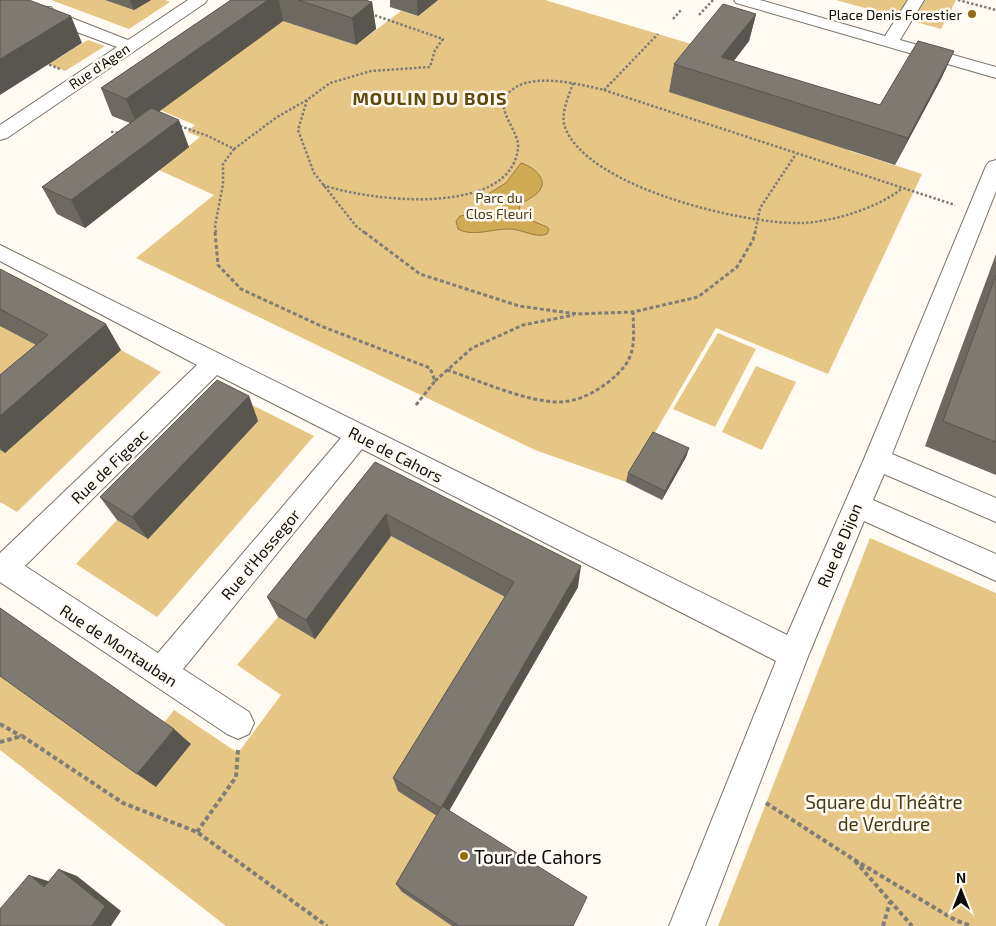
<svg xmlns="http://www.w3.org/2000/svg" width="996" height="926" font-family="'Exo 2',sans-serif">
	<rect width="100%" height="100%" fill="#fffbf2"/>
	<g fill="#e6c685">
		<path d="M51,0H165L170,2L129,29Z"/>
		<path d="M438,0H545L698,46L850,151L922,174L828,374L716,328L626,482L535,450L136,258L214,195L159,170L200,137L187,132L195,125L160,110L285,19L290,23L356,45L401,11L418,16Z"/>
		<path d="M836,0H956L941,29Z"/>
		<path d="M0,36L57,59L88,40L105,46L65,71L0,45Z"/>
		<path d="M0,325L65,360L0,417Z"/>
		<path d="M718,333L756,349L715,427L673,409Z"/>
		<path d="M121,350L161,372L17,512L0,502V450L5,453Z"/>
		<path d="M756,366L796,382L762,450L722,432Z"/>
		<path d="M236,397L314,436L157,617L76,564L117,520L148,539Z"/>
		<path d="M391,536L514,602L444,820L402,892L452,926H226L0,750V676L163,724L174,710L238,753L281,695L237,665L278,617L315,638Z"/>
		<path d="M870,538L996,593V926H718Z"/>
	</g>
	<path fill="#d1aa56" stroke="#967b3f" d="M521,163C531,166 548,177 540,190C536,196 526,200 520,205L519,212L523,217L547,227L549,229L547,234C535,239 521,228 508,229C493,229 471,237 458,229L456,221L460,216C474,213 496,223 503,206L502,201L497,196L488,194L506,183Z"/>
	<g fill="none" stroke-linecap="round" stroke-linejoin="round">
		<g stroke="#78746b" stroke-width="2">
			<g id="minor">
				<path d="M188,0H207L205,3L7,138L0,140V125L117,47L42,19L37,11L39,7H51L54,11L128,40Z"/>
				<path d="M734,0H760L885,36L908,0H924L900,40L996,67V78L736,3Z"/>
				<path d="M996,160V191L892,454L996,498V522L884,474L873,500L996,554V581L864,521L809,654L705,926H669L776,661L362,449L183,669L249,712L254,723L249,734L238,739L227,734L0,582V553L197,365L0,261V245L787,635L864,459L986,166L989,162ZM217,375L341,438L158,653L25,566Z"/>
			</g>
		</g>
		<g stroke="#7f7d77" stroke-width="2.5" stroke-dasharray="2.5 2" stroke-linecap="butt">
			<path d="M958,0L996,10"/>
			<path d="M699,15L713,0"/>
			<path d="M673,19L681,10"/>
			<path d="M45,63L60,69"/>
			<path d="M573,83C569,96 560,114 565,127C586,187 745,225 802,223C832,222 878,208 901,189"/>
			<path d="M604,90L658,34"/>
			<path d="M307,100L298,130L314,173L356,226L365,233"/>
			<path d="M180,126L208,136L234,149L223,164V184L215,226L216,233"/>
			<path d="M111,132L121,133"/>
			<path d="M234,149L277,117L307,100L330,83L371,71L430,67L435,50L443,39L371,14"/>
			<path d="M323,185C368,201 511,218 518,148C520,131 495,111 507,95C526,70 578,84 604,90L955,205"/>
			<path d="M755,233L760,208L796,154"/>
		</g>
		<g stroke="#7f7d77" stroke-width="3" stroke-dasharray="4 2.5" stroke-linecap="butt">
			<path d="M215,232L218,265L241,289L321,326L430,368L435,381L416,405"/>
			<path d="M364,232L420,274L519,306L577,314L633,312L698,297L737,267L753,240L755,232"/>
			<path d="M447,370C481,381 525,402 561,402C578,401 594,393 607,383C637,360 634,346 633,312"/>
			<path d="M435,381L472,348L523,325L574,315"/>
		</g>
		<g stroke="#7f7d77" stroke-width="4" stroke-dasharray="4.5 3" stroke-linecap="butt">
			<path d="M0,724L21,736"/>
			<path d="M0,742L22,736L123,803L197,832L327,926"/>
			<path d="M766,803L853,859L955,920L971,926"/>
			<path d="M197,832L236,777L238,750"/>
			<path d="M855,861L912,926"/>
			<path d="M883,926L890,902"/>
		</g>
		<use href="#minor" fill="#fff" fill-rule="evenodd"/>
	</g>
	<g fill="#6d6961">
		<path d="M105,0H151L134,10Z"/>
		<path d="M231,0H365L372,2L376,29L356,45L283,21L159,111L189,147L85,228L57,214L42,187L130,123L112,116L101,88Z"/>
		<path d="M390,0H438L418,16L390,7Z"/>
		<path d="M756,14L749,41L734,61L880,105L954,51L941,79L895,165L669,92L674,64Z"/>
		<path d="M996,254V475L925,446Z"/>
		<path d="M0,269L121,350L5,453L0,450V375L36,345L0,326Z"/>
		<path d="M249,396L258,421L148,539L117,520L100,497Z"/>
		<path d="M689,448L686,457L662,500L626,482L628,473Z"/>
		<path d="M375,462L578,587L449,810L573,926H452L402,892L396,884L437,816L398,791L393,778L505,597L391,536L315,639L278,617L267,597Z"/>
	</g>
	<g fill="#59554f">
		<path d="M130,0H151L134,10Z"/>
		<path d="M268,0H279L283,21L138,127L126,99Z"/>
		<path d="M417,0H438L418,16Z"/>
		<path d="M372,2L376,29L356,45L352,18Z"/>
		<path d="M756,14L749,41L720,78L721,57Z"/>
		<path d="M71,16L82,43L0,95V59Z"/>
		<path d="M954,51L941,79L895,165L908,138Z"/>
		<path d="M179,120L189,147L85,228L71,200Z"/>
		<path d="M106,324L121,350L5,453L0,447V416Z"/>
		<path d="M249,396L258,421L148,539L132,517Z"/>
		<path d="M689,448L686,457L662,500L665,491Z"/>
		<path d="M386,514L391,536L315,639L306,620Z"/>
		<path d="M581,566L578,587L444,820L441,808Z"/>
		<path d="M174,729L191,744L156,787L137,774Z"/>
		<path d="M59,869L77,876L121,911L111,926H92Z"/>
		<path d="M29,875L48,881L63,893L44,887Z"/>
	</g>
	<g fill="#7f7a71" stroke="#59554f">
		<path d="M0,0H29L71,16L0,59Z"/>
		<path d="M231,0H268L126,99L101,88Z"/>
		<path d="M298,0H365L372,2L352,18Z"/>
		<path d="M723,4L756,14L721,57L880,105L918,41L954,51L908,138L674,64Z"/>
		<path d="M151,108L179,120L71,200L42,187Z"/>
		<path d="M0,269L106,324L0,416V375L48,335L0,309Z"/>
		<path d="M996,275V442L943,421Z"/>
		<path d="M217,380L249,396L132,517L100,497Z"/>
		<path d="M653,432L689,448L665,491L628,473Z"/>
		<path d="M375,462L581,566L441,808L393,778L514,582L386,514L306,620L267,597Z"/>
		<path d="M0,608L174,729L137,774L0,676Z"/>
		<path d="M442,806L587,897L573,926H459L396,884Z"/>
		<path d="M59,869L105,906L92,926H0V909L29,875L44,887Z"/>
	</g>
	<g fill="#916e14" stroke="#fffbf2" stroke-width="2">
		<circle cx="972" cy="14" r="5"/>
		<circle cx="464" cy="856" r="5"/>
	</g>
	<g text-anchor="middle" dominant-baseline="central" stroke-width="5" stroke-linejoin="round" paint-order="stroke">
		<g font-size="14" fill="#0e0d09" stroke="#fffbf2" text-anchor="end">
			<text x="962" y="14">Place Denis Forestier</text>
		</g>
		<g font-size="14" fill="#0e0d09" stroke="#fffbf2">
			<text transform="translate(99 66) rotate(-34)">Rue d'Agen</text>
		</g>
		<g font-size="14" fill="#483813" stroke="#fffbf2">
			<text x="499" y="197">Parc du<tspan x="499" dy="16">Clos Fleuri</tspan></text>
		</g>
		<g font-size="16" fill="#0e0d09" stroke="#fffbf2">
			<text transform="translate(396 454) rotate(27)">Rue de Cahors</text>
			<text transform="translate(109 466) rotate(-44)">Rue de Figeac</text>
			<text transform="translate(839 545) rotate(-67)">Rue de Dijon</text>
			<text transform="translate(260 554) rotate(-50)">Rue d'Hossegor</text>
			<text transform="translate(119 645) rotate(33)">Rue de Montauban</text>
		</g>
		<g font-size="18" font-weight="bold" letter-spacing="1" fill="#61480b" stroke="#fffbf2">
			<text x="430" y="98">MOULIN DU BOIS</text>
		</g>
		<g font-size="19" fill="#483813" stroke="#fffbf2">
			<text x="884" y="801">Square du Théâtre<tspan x="884" dy="22">de Verdure</tspan></text>
		</g>
		<g font-size="19" fill="#0e0d09" stroke="#fffbf2" text-anchor="start">
			<text x="474" y="856">Tour de Cahors</text>
		</g>
	</g>
	<g transform="translate(961 891)" stroke="#fffbf2" stroke-width="4" paint-order="stroke">
	<path d="M0-4L9 19L0 12L-9 19Z" fill="#0e0d09"/>
	<text y="-8" font-size="14" font-weight="bold" text-anchor="middle" fill="#0e0d09">N</text>
	</g>
</svg>
